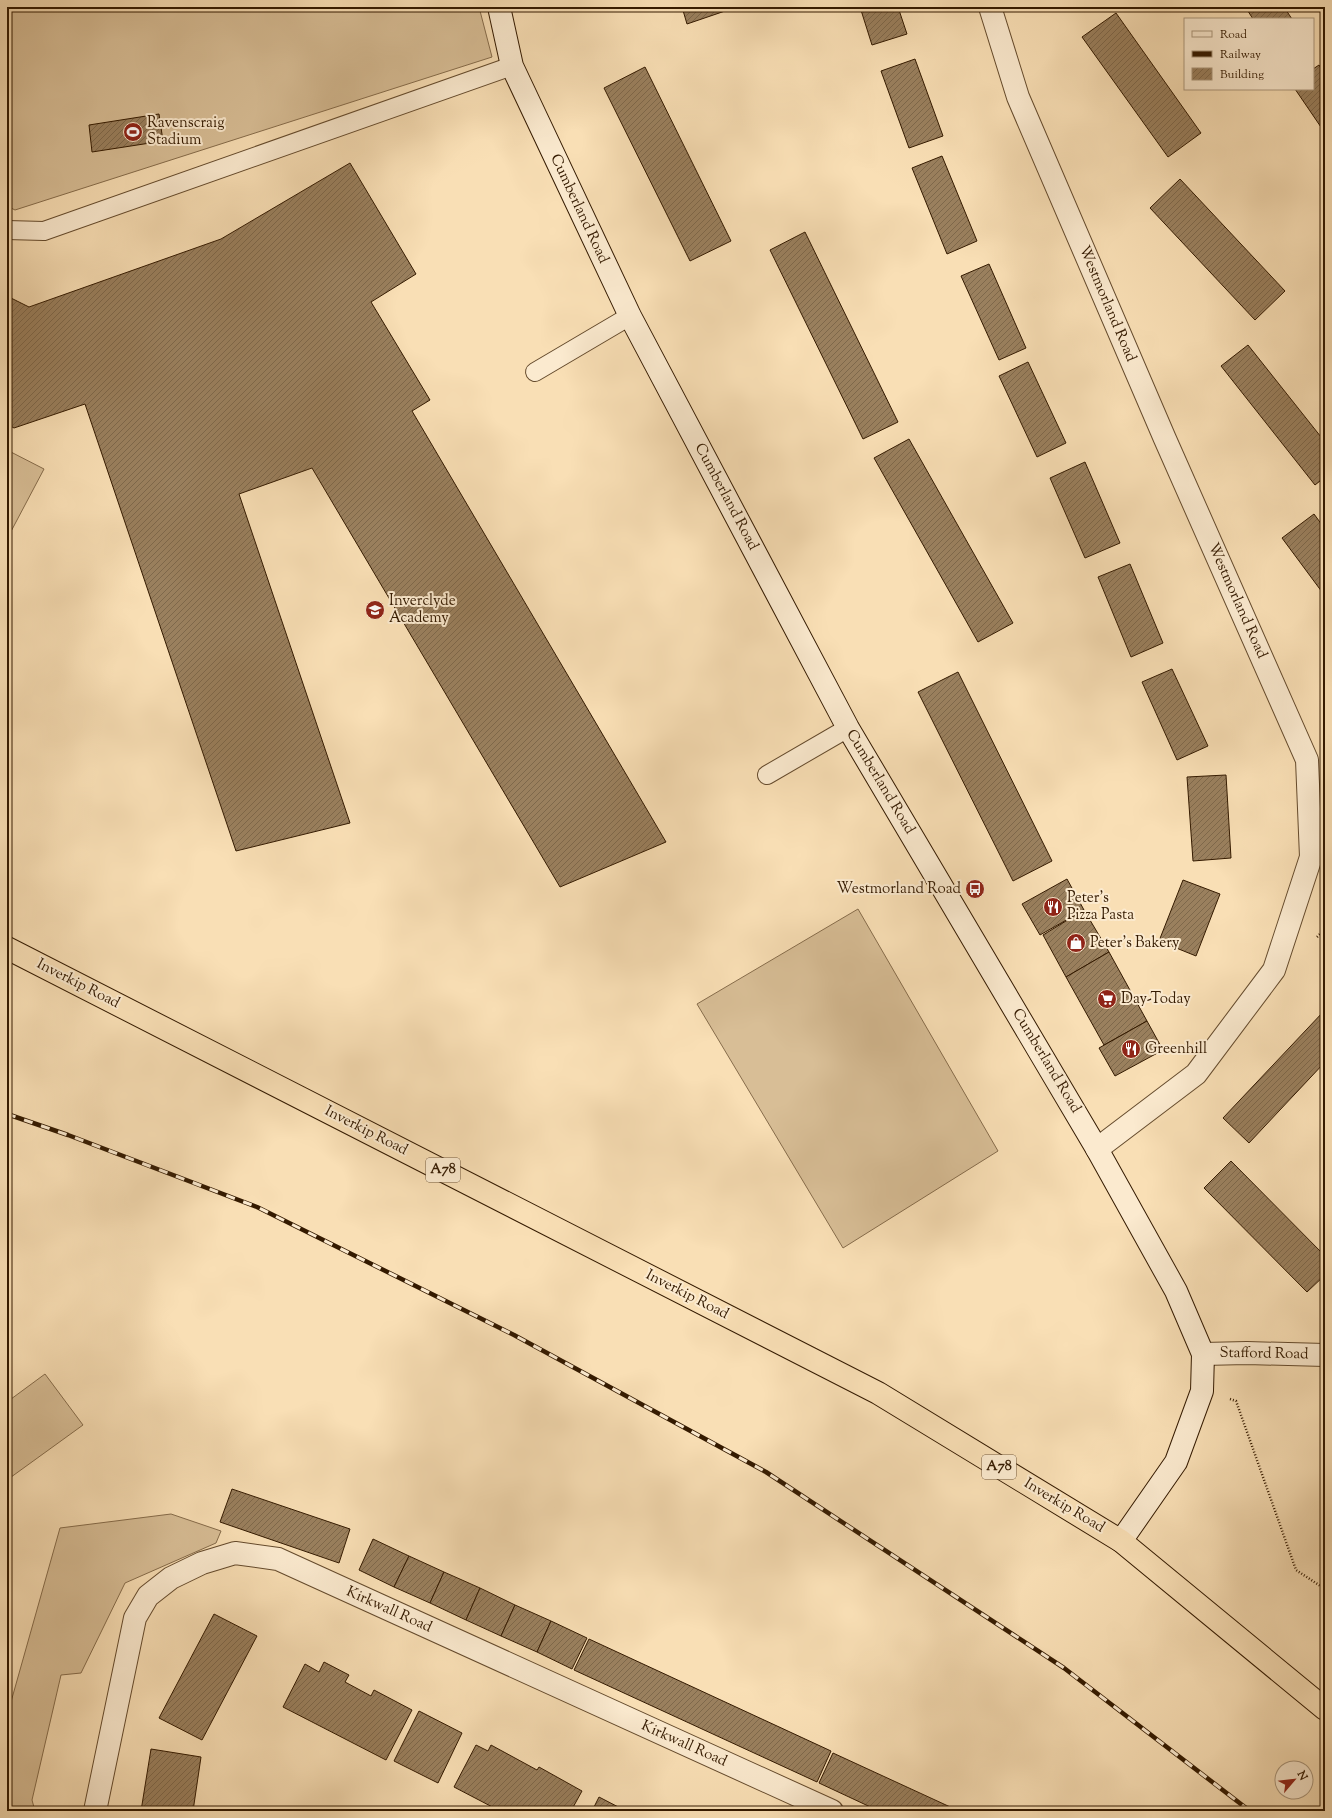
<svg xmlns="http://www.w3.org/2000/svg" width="1332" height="1818" font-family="'Sorts Mill Goudy',serif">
	<defs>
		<pattern id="building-hatch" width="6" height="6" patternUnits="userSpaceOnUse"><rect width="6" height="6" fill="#9a805e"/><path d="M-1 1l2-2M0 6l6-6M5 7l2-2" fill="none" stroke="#7e684b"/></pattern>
	</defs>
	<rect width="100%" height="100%" fill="#f9dfb5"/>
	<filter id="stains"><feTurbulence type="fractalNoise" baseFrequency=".005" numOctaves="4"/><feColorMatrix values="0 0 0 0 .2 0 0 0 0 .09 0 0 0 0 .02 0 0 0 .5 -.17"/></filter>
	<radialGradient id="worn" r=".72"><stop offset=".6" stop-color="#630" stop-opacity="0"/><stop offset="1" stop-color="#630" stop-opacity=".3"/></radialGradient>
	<g fill="#d8be96" stroke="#866c4b">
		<path d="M7,7H479L492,57L15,210L7,206Z"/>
		<path d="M7,450L44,469L7,539Z"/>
		<path d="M858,909L998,1151L843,1248L697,1004Z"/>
		<path d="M45,1374L83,1425L7,1480V1402Z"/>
		<path d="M171,1514L221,1531L216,1543L125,1583L81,1673L61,1675L32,1800L35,1811H7V1716L60,1528Z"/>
	</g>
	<g fill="url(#building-hatch)" stroke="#341a00">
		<path d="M682,7H727L728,10L687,24Z"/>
		<path d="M860,7H898L907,34L872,45Z"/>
		<path d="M1249,7H1284L1292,19H1253L1246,8Z"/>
		<path d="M1116,13L1201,133L1168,157L1082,37Z"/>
		<path d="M915,59L943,136L909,148L881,71Z"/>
		<path d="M1319,65L1325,75V133L1295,89H1313V69Z"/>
		<path d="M645,67L731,241L690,261L604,88Z"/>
		<path d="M159,114L163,141L92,152L89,125Z"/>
		<path d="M942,156L977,241L947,254L912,168Z"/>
		<path d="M350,163L416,274L371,302L430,400L412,411L666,842L560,887L312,468L239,494L350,823L236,851L85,404L14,428L7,424V296L29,307L221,239Z"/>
		<path d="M1180,179L1285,291L1255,320L1150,208Z"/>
		<path d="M805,232L898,422L863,439L770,250Z"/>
		<path d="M989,264L1026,348L999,360L961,276Z"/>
		<path d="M1248,345L1325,442V477L1315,485L1221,366Z"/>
		<path d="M1028,362L1066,443L1037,457L999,376Z"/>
		<path d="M909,439L1013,623L978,642L874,458Z"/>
		<path d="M1085,462L1120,543L1085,558L1050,478Z"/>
		<path d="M1314,514L1325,529V596L1282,538Z"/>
		<path d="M1130,564L1163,643L1131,657L1098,577Z"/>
		<path d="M1172,669L1208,746L1177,760L1142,682Z"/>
		<path d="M958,672L1052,861L1013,881L918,692Z"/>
		<path d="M1226,775L1231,858L1193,861L1187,777Z"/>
		<path d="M1067,879L1084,910L1040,935L1022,904Z"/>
		<path d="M1183,880L1220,894L1196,956L1159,941Z"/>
		<path d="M1084,910L1109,952L1066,977L1043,935Z"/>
		<path d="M1109,952L1147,1021L1104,1045L1066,977Z"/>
		<path d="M1324,1011L1325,1062L1249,1143L1223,1118Z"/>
		<path d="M1147,1021L1163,1050L1115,1076L1099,1048Z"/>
		<path d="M1231,1161L1325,1256V1275L1307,1292L1204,1188Z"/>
		<path d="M232,1489L350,1529L339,1563L220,1522Z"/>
		<path d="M373,1539L409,1556L394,1587L359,1570Z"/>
		<path d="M409,1556L444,1572L430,1603L394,1587Z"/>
		<path d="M444,1572L480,1588L466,1620L430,1603Z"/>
		<path d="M480,1588L515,1605L501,1636L466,1620Z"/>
		<path d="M515,1605L551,1621L537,1652L501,1636Z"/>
		<path d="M214,1614L257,1636L202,1740L159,1718Z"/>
		<path d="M551,1621L587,1638L572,1669L537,1652Z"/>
		<path d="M589,1639L831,1751L817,1782L574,1670Z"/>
		<path d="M324,1662L349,1675L345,1682L371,1696L374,1690L412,1710L386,1760L283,1707L305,1664L319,1672Z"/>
		<path d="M419,1711L462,1733L438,1783L394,1761Z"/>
		<path d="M476,1745L488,1751L491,1745L537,1770L539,1767L582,1791L571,1811H500L454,1787Z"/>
		<path d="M151,1749L201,1757L193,1811H141Z"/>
		<path d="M833,1753L959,1811H879L819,1783Z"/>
		<path d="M599,1797L626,1811H592Z"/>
	</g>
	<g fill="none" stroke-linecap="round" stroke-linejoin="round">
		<g stroke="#654b2d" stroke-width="20">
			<g id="lane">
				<path d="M7,230L44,231L512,66"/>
				<path d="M535,372L630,316"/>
				<path d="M767,775L848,728"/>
			</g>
		</g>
		<g stroke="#654b2d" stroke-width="24">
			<g id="street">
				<path d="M990,7L1018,97L1165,439L1307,760L1311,857L1274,970L1196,1074L1097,1149"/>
				<path d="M1203,1354L1247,1353L1325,1355"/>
				<path d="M95,1811L135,1618L148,1596L171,1578L202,1563L235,1553L278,1559L832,1811"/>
			</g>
		</g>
		<g stroke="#341a00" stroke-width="24">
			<path id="secondary" d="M499,7L512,66L630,316L848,728L1097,1149L1176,1291L1203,1354L1202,1391L1176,1462L1121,1541"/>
		</g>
		<g stroke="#341a00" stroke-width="24">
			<path id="highway" d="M7,948L878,1393L1121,1541L1325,1709"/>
		</g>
		<g stroke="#341a00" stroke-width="2.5" stroke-dasharray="1 2" stroke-linecap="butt">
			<path d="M1317,937L1325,929"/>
			<path d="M1230,1399L1236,1401L1296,1570L1325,1589"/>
		</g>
		<use href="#lane" stroke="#fbeacf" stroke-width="18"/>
		<use href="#street" stroke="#fbeacf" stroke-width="22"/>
		<use href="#secondary" stroke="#fbeacf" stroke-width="22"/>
		<use href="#highway" stroke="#f9dfb5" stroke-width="22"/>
		<g stroke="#341a00" stroke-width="4.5">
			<path id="rail" d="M7,1114L68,1135L257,1207L514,1335L766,1472L1064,1668L1250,1811"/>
		</g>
		<use href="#rail" stroke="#fbeacf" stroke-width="3" stroke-dasharray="9" stroke-linecap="butt"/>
	</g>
	<defs>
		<g id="stadium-disc" transform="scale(1)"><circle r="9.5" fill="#8f2418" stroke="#fbeacf"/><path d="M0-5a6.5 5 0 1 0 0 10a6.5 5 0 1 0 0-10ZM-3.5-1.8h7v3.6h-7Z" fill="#fff"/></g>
		<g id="school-disc" transform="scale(1)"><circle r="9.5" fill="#8f2418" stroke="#fbeacf"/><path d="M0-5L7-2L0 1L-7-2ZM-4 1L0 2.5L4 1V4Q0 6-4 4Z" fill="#fff"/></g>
		<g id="bus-disc" transform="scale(1)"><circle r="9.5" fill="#8f2418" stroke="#fbeacf"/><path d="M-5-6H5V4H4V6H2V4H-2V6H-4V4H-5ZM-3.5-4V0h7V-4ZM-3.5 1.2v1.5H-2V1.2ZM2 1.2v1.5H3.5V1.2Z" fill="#fff"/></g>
		<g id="restaurant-disc" transform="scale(1)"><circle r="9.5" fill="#8f2418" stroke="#fbeacf"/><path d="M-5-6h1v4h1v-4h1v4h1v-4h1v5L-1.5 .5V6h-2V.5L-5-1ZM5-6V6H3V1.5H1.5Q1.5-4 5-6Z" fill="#fff"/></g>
		<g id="shop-disc" transform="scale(1)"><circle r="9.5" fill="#8f2418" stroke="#fbeacf"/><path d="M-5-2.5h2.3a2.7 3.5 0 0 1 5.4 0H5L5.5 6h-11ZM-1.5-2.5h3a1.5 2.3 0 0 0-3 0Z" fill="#fff"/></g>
		<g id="supermarket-disc" transform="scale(1)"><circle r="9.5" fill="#8f2418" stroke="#fbeacf"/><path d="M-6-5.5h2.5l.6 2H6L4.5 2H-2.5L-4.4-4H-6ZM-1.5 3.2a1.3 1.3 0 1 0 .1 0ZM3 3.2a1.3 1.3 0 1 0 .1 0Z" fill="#fff"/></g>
	</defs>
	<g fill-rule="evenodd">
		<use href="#stadium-disc" x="133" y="132"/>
		<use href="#school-disc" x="375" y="610"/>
		<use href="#bus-disc" x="975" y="889"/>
		<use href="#restaurant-disc" x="1053" y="907"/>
		<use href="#shop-disc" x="1076" y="943"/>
		<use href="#supermarket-disc" x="1107" y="999"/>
		<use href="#restaurant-disc" x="1131" y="1049"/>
	</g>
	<g text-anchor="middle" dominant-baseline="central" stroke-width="4" stroke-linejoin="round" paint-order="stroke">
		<g fill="#fbeacf" stroke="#70583e" stroke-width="1">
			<rect x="426" y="1158" width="34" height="24" rx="3"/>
			<rect x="982" y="1455" width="34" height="24" rx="3"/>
		</g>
		<g font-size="14" font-weight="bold" fill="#341a00">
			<text x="443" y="1170">A78</text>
			<text x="999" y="1467">A78</text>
		</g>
		<g font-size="15" fill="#341a00" stroke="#fbeacf" text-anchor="start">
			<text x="147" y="123">Ravenscraig<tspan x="147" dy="17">Stadium</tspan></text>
			<text x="389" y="601">Inverclyde<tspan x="389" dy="17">Academy</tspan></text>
			<text x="961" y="889" text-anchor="end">Westmorland Road</text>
			<text x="1067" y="898">Peter's<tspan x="1067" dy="17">Pizza Pasta</tspan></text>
			<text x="1090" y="943">Peter's Bakery</text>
			<text x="1121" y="999">Day-Today</text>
			<text x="1145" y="1049">Greenhill</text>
		</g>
		<g font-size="15" fill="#341a00" stroke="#fbeacf">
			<text transform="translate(579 209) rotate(65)">Cumberland Road</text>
			<text transform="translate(1107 304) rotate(67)">Westmorland Road</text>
			<text transform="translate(726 497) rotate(62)">Cumberland Road</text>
			<text transform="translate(1237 601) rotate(66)">Westmorland Road</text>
			<text transform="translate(880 782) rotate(59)">Cumberland Road</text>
			<text transform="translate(78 984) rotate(27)">Inverkip Road</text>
			<text transform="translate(1046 1061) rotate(59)">Cumberland Road</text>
			<text transform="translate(366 1131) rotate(27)">Inverkip Road</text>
			<text transform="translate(687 1295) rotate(27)">Inverkip Road</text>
			<text transform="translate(1264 1354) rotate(1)">Stafford Road</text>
			<text transform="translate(1064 1506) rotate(31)">Inverkip Road</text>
			<text transform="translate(389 1610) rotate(24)">Kirkwall Road</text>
			<text transform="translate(684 1744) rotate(24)">Kirkwall Road</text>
		</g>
	</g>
	<rect width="1332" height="1818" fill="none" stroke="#f9dfb5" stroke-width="24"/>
	<rect x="8" y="8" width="1316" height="1802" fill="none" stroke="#341a00" stroke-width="2"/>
	<rect x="12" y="12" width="1308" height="1794" fill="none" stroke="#341a00"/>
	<rect x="1184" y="18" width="130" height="72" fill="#fbeacf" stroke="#ab977c"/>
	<rect x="1192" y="31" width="20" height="6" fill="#fbeacf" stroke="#ab977c"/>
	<text x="1220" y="38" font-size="12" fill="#341a00">Road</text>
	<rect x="1192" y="51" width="20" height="6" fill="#341a00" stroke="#ab977c"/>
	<text x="1220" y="58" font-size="12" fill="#341a00">Railway</text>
	<rect x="1192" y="68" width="20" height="12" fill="url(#building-hatch)" stroke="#ab977c"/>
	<text x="1220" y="78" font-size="12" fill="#341a00">Building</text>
	<g transform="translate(1294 1780) rotate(62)"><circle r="19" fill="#fbeacf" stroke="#ab977c"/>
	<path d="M0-3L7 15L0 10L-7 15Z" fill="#8f2418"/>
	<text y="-6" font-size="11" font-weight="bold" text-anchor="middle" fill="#341a00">N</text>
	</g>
	<rect width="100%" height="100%" filter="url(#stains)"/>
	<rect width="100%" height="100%" fill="url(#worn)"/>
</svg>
